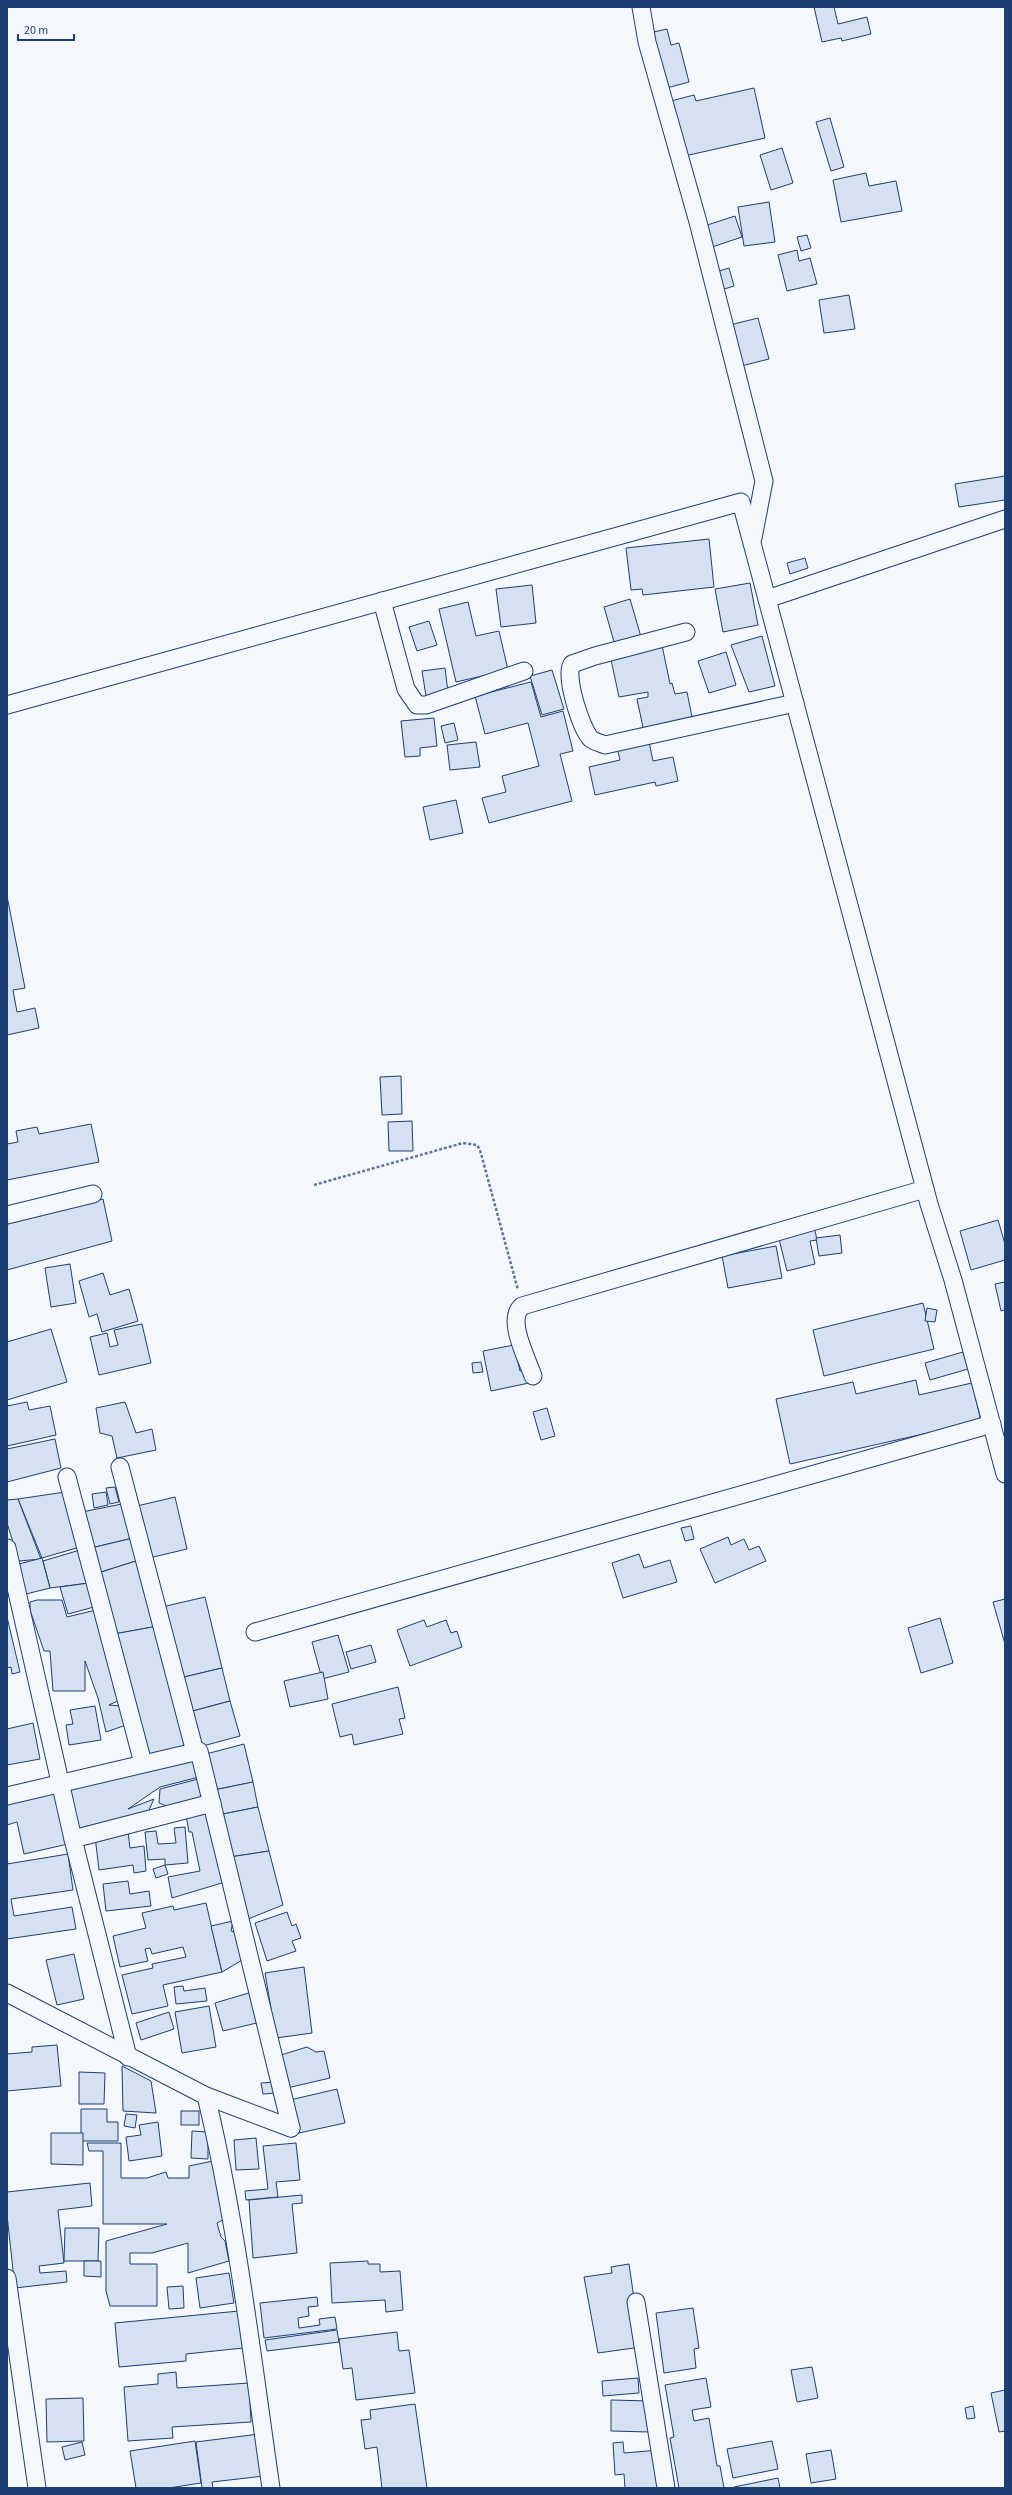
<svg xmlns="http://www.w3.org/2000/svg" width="1012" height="2495" font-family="'Source Sans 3',sans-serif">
	<rect width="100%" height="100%" fill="#f4f7fb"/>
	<g fill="#d5e0f0" stroke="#1d3f73">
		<path d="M814,7H834L838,24L867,17L871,34L842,41L841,38L822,42Z"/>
		<path d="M667,29L671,45L679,43L689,82L663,89L649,33Z"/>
		<path d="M754,88L765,138L680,157L667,102L694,95L696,101Z"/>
		<path d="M830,118L844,167L831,171L816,122Z"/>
		<path d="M782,148L793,183L771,190L760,155Z"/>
		<path d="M866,173L869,186L896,181L902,211L841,222L833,180Z"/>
		<path d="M769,202L775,242L744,246L738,207Z"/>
		<path d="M735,216L742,237L709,248L701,227Z"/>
		<path d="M807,235L811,248L801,251L797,237Z"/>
		<path d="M797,250L799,261L810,258L817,284L787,291L778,255Z"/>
		<path d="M729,268L734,286L718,291L712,273Z"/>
		<path d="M849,295L855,329L824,333L819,300Z"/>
		<path d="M758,318L769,359L737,367L726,326Z"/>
		<path d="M1005,476V500L959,507L955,484Z"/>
		<path d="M709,539L714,587L643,595L642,589L631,590L626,548Z"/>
		<path d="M805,558L808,568L790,574L787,563Z"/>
		<path d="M750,583L758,625L723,632L715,589Z"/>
		<path d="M532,585L536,623L501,627L496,589Z"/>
		<path d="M630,599L641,637L615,645L604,607Z"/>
		<path d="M468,602L476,636L499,631L508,670L456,682L439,609Z"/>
		<path d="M429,621L437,645L417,651L409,627Z"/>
		<path d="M762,636L775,686L749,692L731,645Z"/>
		<path d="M662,645L670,684L672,683L675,694L687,692L693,722L644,732L637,699L648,697V692L619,697L610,655Z"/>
		<path d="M726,652L736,685L709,693L698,661Z"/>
		<path d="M445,668L448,692L426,696L422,671Z"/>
		<path d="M552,670L564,709L542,715L530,676Z"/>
		<path d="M531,682L541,717L563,711L573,751L560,754L572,801L489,823L482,798L506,792L502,776L539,766L528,723L485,734L475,696Z"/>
		<path d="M434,718L437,746L420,748V756L405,757L401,721Z"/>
		<path d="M454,723L458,740L445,743L441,726Z"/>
		<path d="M476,742L480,767L450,770L447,745Z"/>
		<path d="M649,742L653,761L673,757L678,781L656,786L655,782L595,795L589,767L620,760L617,748Z"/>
		<path d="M456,800L463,833L430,840L423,807Z"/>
		<path d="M7,896L25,988L13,990L17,1012L35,1008L39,1028L7,1035Z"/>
		<path d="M401,1076L402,1114L382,1115L380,1077Z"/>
		<path d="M412,1121L413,1151H389L388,1122Z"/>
		<path d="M91,1124L99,1162L7,1180V1144L18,1142L16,1131L37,1127L39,1134Z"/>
		<path d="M103,1199L112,1241L7,1270V1224Z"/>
		<path d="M998,1220L1005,1244V1260L971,1270L960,1231Z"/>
		<path d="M814,1226L817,1240L810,1241L815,1264L787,1271L778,1235Z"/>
		<path d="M840,1235L842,1253L819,1256L816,1238Z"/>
		<path d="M776,1246L782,1278L728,1288L722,1256Z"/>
		<path d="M70,1264L76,1303L51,1307L45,1268Z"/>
		<path d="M103,1273L110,1295L129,1289L138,1321L102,1332L97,1314L89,1317L79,1281Z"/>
		<path d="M1005,1282V1310L1001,1311L995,1284Z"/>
		<path d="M923,1303L934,1349L824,1376L813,1330Z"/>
		<path d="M927,1308L937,1310L935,1322L925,1321Z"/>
		<path d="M142,1324L151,1363L99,1375L90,1337L107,1333L110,1347L118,1345L114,1330Z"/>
		<path d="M51,1329L67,1382L7,1400V1342Z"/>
		<path d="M514,1345L520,1371L526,1369L529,1383L491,1391L483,1351Z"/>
		<path d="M963,1352L968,1369L930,1380L925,1363Z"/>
		<path d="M481,1362L483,1372L473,1373L472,1363Z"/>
		<path d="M916,1380L919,1395L972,1383L981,1421L790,1464L776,1399L853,1382L856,1394Z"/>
		<path d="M27,1402L29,1410L50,1406L56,1435L7,1446V1406Z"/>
		<path d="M125,1402L136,1433L152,1429L156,1450L117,1458L112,1436L100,1433L96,1408Z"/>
		<path d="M547,1408L555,1436L541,1440L533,1412Z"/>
		<path d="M55,1439L61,1468L7,1482V1449Z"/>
		<path d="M115,1487L119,1502L110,1504L106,1488Z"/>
		<path d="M65,1492L80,1547L42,1558L18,1499Z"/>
		<path d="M106,1492L108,1505L94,1508L92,1494Z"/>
		<path d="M175,1497L187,1549L149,1558L137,1506Z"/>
		<path d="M18,1499L41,1559L19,1561L7,1523V1500Z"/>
		<path d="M122,1504L133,1538L91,1548L82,1512Z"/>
		<path d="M691,1526L694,1539L685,1541L681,1528Z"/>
		<path d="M728,1537L731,1545L744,1539L749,1550L759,1546L766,1561L715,1583L700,1549Z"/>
		<path d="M133,1538L139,1560L98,1573L91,1548Z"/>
		<path d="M80,1550L89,1583L50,1588L43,1561Z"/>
		<path d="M639,1554L644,1568L670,1560L677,1582L623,1598L612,1563Z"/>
		<path d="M42,1558L50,1588L26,1594L19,1564Z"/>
		<path d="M139,1560L158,1626L114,1634L98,1573Z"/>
		<path d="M89,1583L94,1607L68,1614L60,1587Z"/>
		<path d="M205,1597L222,1668L180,1678L162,1607Z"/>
		<path d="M1005,1599V1644L993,1602Z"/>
		<path d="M37,1600H62L67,1617L96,1610L122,1699L109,1705L121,1706L126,1725L106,1732L98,1698L85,1661V1691H53L50,1651H44L30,1610V1602Z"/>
		<path d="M7,1617L20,1672L12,1674L11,1667L7,1668Z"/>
		<path d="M940,1618L953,1663L921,1673L908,1628Z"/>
		<path d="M424,1620L427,1627L446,1620L451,1633L457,1631L462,1647L410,1666L397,1630Z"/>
		<path d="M158,1626L191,1747L148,1757L114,1634Z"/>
		<path d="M338,1635L349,1672L322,1679L312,1642Z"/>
		<path d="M371,1645L376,1662L351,1669L346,1652Z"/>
		<path d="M222,1668L230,1701L189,1712L180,1678Z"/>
		<path d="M323,1672L328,1699L290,1707L284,1681Z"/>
		<path d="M398,1687L405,1718L399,1719L403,1734L354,1745L352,1734L340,1737L332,1704Z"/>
		<path d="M230,1701L240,1736L199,1747L189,1712Z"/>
		<path d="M95,1706L101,1740L69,1745L66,1725L73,1724L70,1710Z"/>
		<path d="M33,1723L40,1759L7,1765V1729Z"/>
		<path d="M244,1744L253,1782L214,1790L206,1754Z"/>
		<path d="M194,1757L199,1777L160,1787L128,1809L154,1799L148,1812L79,1831L68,1786Z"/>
		<path d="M198,1779L202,1800L167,1806L159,1803L160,1789Z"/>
		<path d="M253,1782L258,1807L218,1815L214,1790Z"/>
		<path d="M57,1792L68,1844L24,1854L17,1822L7,1825V1802Z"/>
		<path d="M258,1807L269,1851L230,1857L218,1815Z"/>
		<path d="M208,1811L225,1882L172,1898L168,1877L200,1871L192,1832H189L186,1815Z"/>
		<path d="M185,1827L188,1863L165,1865V1859L148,1860L145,1832L156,1831L158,1844L176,1843L174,1828Z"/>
		<path d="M128,1832L130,1848L144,1846L146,1871L134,1873L133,1865L99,1870L95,1836Z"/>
		<path d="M269,1851L283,1905L248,1919L230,1857Z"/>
		<path d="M68,1854L73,1890L11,1899L14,1916L72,1907L76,1929L7,1939V1864Z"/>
		<path d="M165,1865L168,1874L156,1878L153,1869Z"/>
		<path d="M128,1881L130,1894L149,1891L151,1906L106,1911L103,1884Z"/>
		<path d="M206,1903L222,1972L163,1985L168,2006L132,2014L122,1975L153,1968L152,1964L186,1957L183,1947L152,1954L150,1948L145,1949L148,1961L120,1967L113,1936L146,1928L142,1913L173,1906L174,1910Z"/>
		<path d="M287,1912L292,1926L296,1924L301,1938L292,1941L296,1951L267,1961L255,1923Z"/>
		<path d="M233,1921L231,1931L237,1933L244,1959L222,1972L211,1926Z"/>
		<path d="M74,1954L84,1999L57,2005L46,1960Z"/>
		<path d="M304,1967L312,2033L276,2038L265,1973Z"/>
		<path d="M183,1986L184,1991L205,1988L207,2001L176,2004L174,1987Z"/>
		<path d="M252,1992L261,2022L223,2031L215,2003Z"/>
		<path d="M209,2006L216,2047L182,2053L175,2012Z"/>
		<path d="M169,2012L174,2029L141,2040L136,2023Z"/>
		<path d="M57,2045L61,2086L7,2091V2054L32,2052V2047Z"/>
		<path d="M307,2047L316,2052L324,2051L330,2078L287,2088L281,2055Z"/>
		<path d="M122,2066L151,2081L156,2113L123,2111Z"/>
		<path d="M79,2072L105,2073L104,2104H79Z"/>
		<path d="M276,2082L277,2093L263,2094L261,2083Z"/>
		<path d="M337,2089L345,2123L299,2133L290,2100Z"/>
		<path d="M81,2109H107V2122H118V2141H81Z"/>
		<rect x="181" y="2111" width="18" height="14"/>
		<path d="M126,2114L137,2115L135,2128L124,2126Z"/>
		<path d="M158,2122L162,2156L129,2161L126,2137L141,2135L139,2125Z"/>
		<path d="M192,2131L208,2132V2159L191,2158Z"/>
		<path d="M51,2133H83V2165L51,2164Z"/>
		<path d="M256,2138L259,2169L236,2170L234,2140Z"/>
		<path d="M87,2143H121V2178H147L166,2172L168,2178H189V2166L213,2161L223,2220L217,2223L221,2237L225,2241L229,2261L188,2273V2243L152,2253H130V2264H157V2306H110L106,2291V2241L167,2224H103V2151H89Z"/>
		<path d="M296,2143L300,2180L276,2182L278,2197L246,2200L245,2191L268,2189L263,2146Z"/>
		<path d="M90,2183L92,2206L58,2210L64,2263L39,2266L40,2273L66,2271L67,2282L15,2288L7,2215V2192Z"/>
		<path d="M302,2195V2203L292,2204L297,2253L253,2258L249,2200Z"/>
		<path d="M65,2228H99L98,2261H64Z"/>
		<path d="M84,2261H101V2277L84,2276Z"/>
		<path d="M368,2261V2264H380V2272L400,2271L403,2310L386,2312L385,2300L332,2303L330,2263Z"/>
		<path d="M629,2264L641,2347L598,2353L584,2277L612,2273L611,2267Z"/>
		<path d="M229,2273L234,2303L200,2308L196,2278Z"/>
		<path d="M183,2286L184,2308L169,2309L167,2287Z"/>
		<path d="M317,2297L318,2306L308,2307L309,2316L298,2318L299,2328L320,2325L319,2319L335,2317L337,2329L264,2338L260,2303Z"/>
		<path d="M693,2308L699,2348L694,2349L696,2368L664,2373L656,2313Z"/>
		<path d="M239,2311L243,2348L186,2354V2361L119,2367L115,2323Z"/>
		<path d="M337,2330L339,2342L267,2351L265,2340Z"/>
		<path d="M397,2332L399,2351L409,2350L415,2393L356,2400L352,2368L343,2369L339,2339Z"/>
		<path d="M812,2367L818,2398L797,2402L791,2370Z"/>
		<path d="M176,2372L177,2388L249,2383L251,2422L172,2427L173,2438L128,2441L124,2387L158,2384V2374Z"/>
		<path d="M638,2378L639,2393L603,2396L602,2381Z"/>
		<path d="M706,2378L711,2407L692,2410L694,2421L709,2418L717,2466H720L724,2488H679L670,2438L674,2437L665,2385Z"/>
		<path d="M1005,2390V2431L999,2432L991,2393Z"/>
		<path d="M83,2398L84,2441L47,2442L46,2399Z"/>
		<path d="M611,2400L651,2401L650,2432L611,2431Z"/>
		<path d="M415,2404L427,2488H382L377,2447L365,2449L361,2420L371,2419L370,2410Z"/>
		<path d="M973,2406L975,2418L967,2419L965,2408Z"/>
		<path d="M259,2434L264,2476L212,2482L213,2488H202L196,2442Z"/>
		<path d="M195,2441L201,2483L169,2488H136L130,2451Z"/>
		<path d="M772,2441L778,2469L733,2478L727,2449Z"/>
		<path d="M82,2442L85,2455L65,2460L62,2447Z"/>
		<path d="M623,2442L624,2453L659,2450L665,2488H625L624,2474L615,2475L613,2443Z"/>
		<path d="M831,2450L836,2479L811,2483L806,2454Z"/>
		<path d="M778,2478L780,2488H735L734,2487Z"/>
	</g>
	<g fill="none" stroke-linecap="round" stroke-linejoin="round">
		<g stroke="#1d3f73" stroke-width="19">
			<g id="minor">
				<path d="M641,7L647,42L698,222L764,481L753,538"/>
				<path d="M767,599L1005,519"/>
				<path d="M382,601L406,689L417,705H426L524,671"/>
				<path d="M686,632L595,656L572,664C564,675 581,729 591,739C595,742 601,743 605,745L795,703"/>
				<path d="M7,705L741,502L929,1204L953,1280L1005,1474"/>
				<path d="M7,1215L93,1194"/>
				<path d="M533,1376C527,1358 506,1320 522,1306L925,1189"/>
				<path d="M120,1467L195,1752"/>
				<path d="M67,1477L143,1763"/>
				<path d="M7,1548L73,1839L128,2057"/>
				<path d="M255,1632L992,1424"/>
				<path d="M7,1796L199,1751L291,2128"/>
				<path d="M73,1839L212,1803"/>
				<path d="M7,1993L206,2096C237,2224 252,2357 271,2488"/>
				<path d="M206,2096L291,2128"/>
				<path d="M7,2278L37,2488"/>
				<path d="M636,2302L666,2488"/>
			</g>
		</g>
		<path stroke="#5e769c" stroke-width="2.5" stroke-dasharray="3 2" stroke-linecap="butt" d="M314,1185L463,1143L477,1145L480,1150L518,1290"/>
		<use href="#minor" stroke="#f4f7fb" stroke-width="17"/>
	</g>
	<rect width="1012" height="2495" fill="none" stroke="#1d3f73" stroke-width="16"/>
	<path d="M18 34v6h56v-6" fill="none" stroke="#1d3f73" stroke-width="2"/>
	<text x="24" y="34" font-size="12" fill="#1d3f73" stroke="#f4f7fb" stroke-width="3" paint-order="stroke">20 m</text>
</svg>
